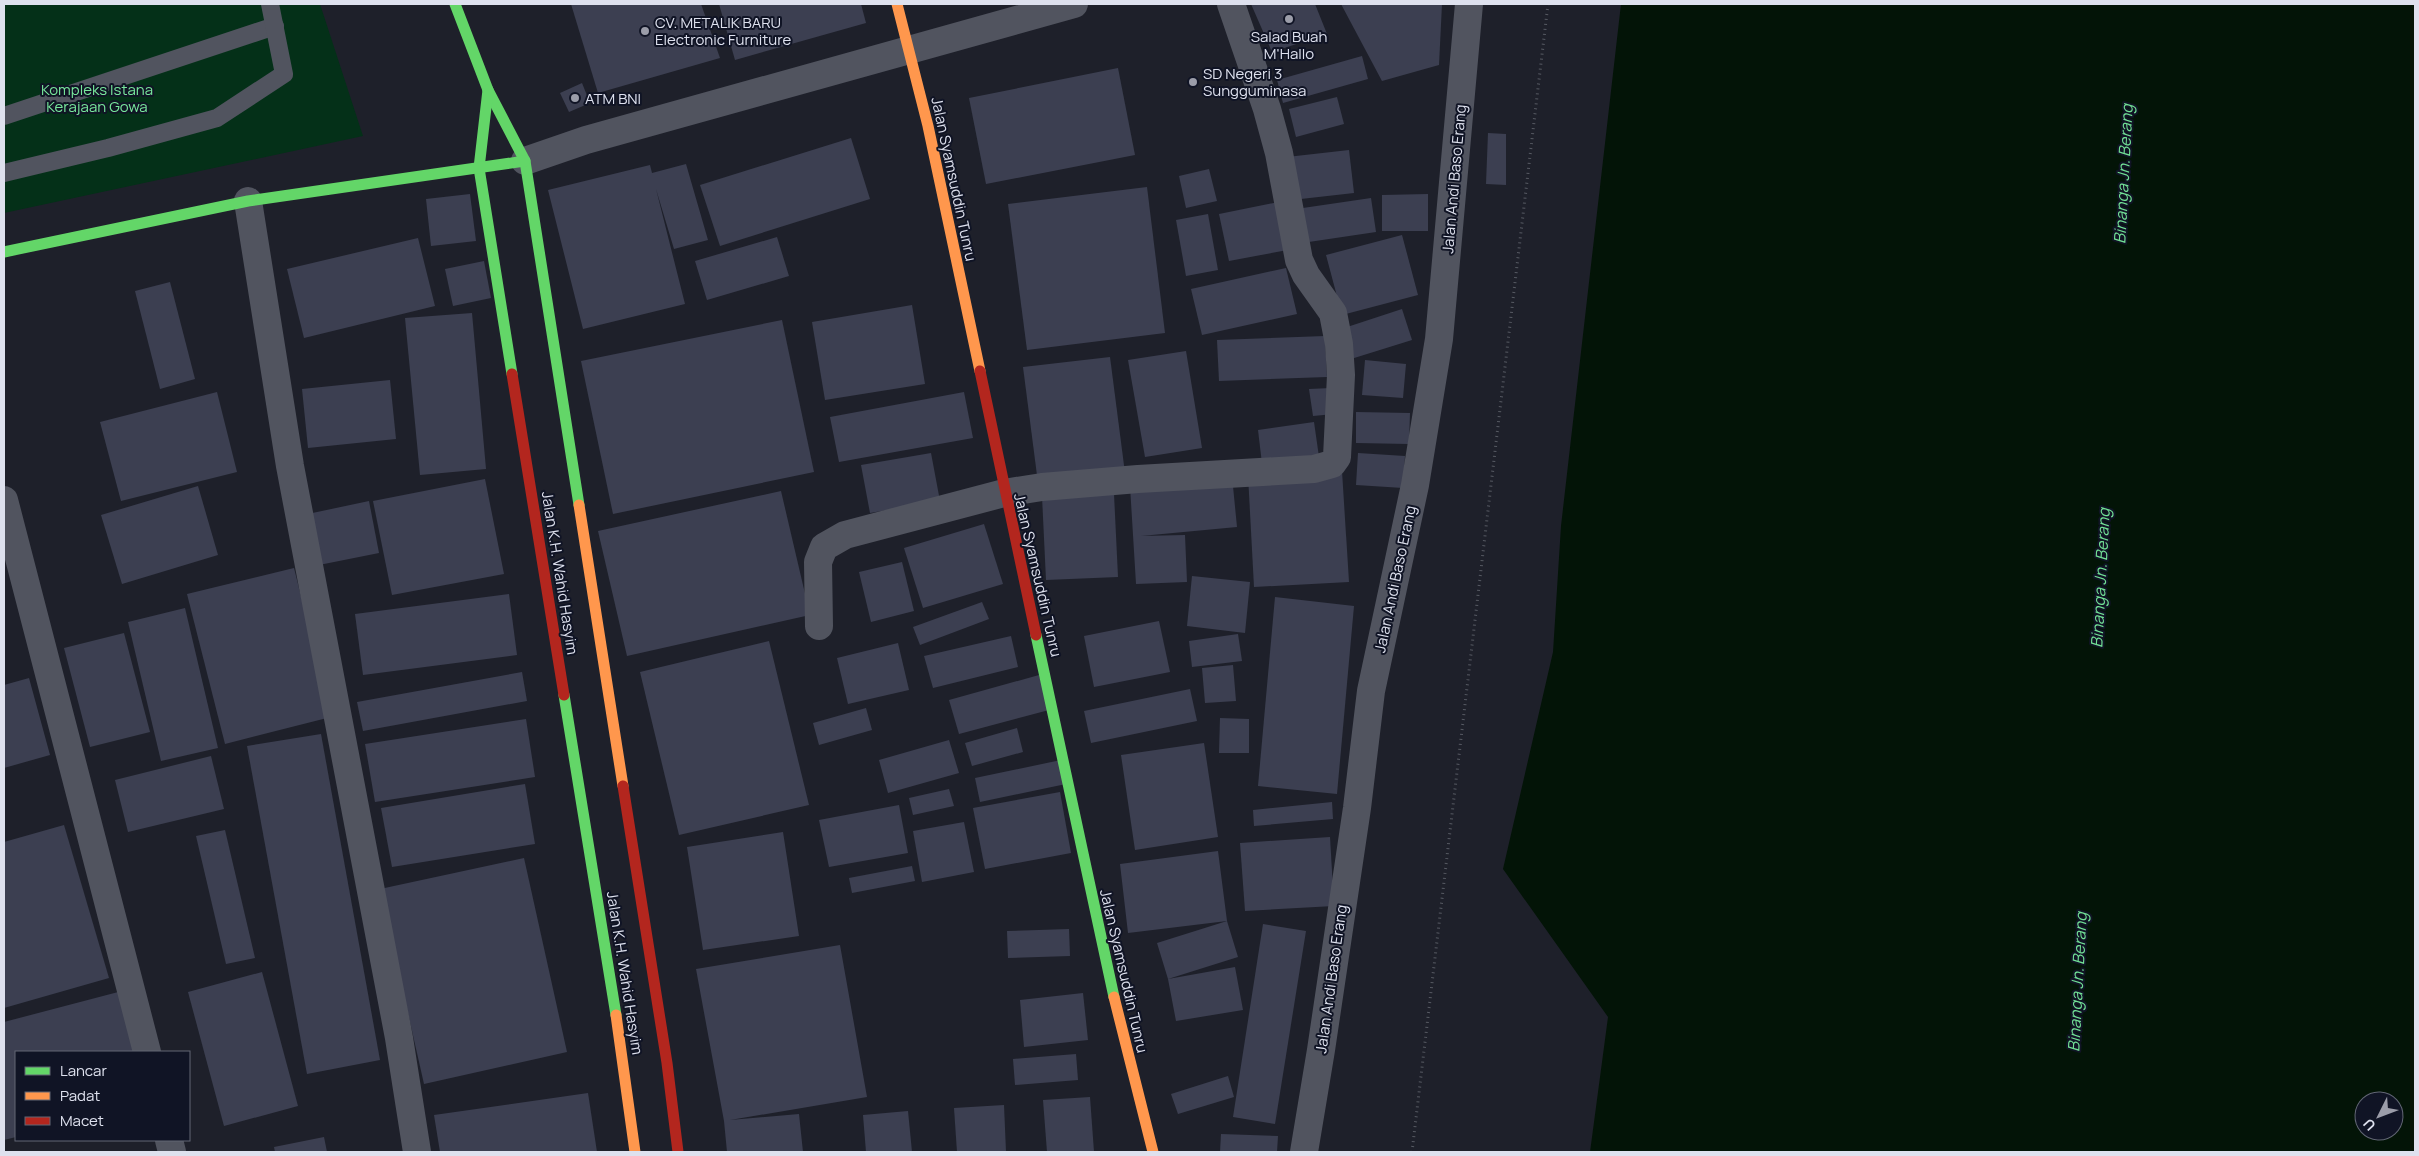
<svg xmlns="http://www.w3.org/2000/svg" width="2419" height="1156" font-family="Manrope,sans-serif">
	<rect width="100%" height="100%" fill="#1e202a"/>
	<path fill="#043018" d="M4,4H320L363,136L4,213Z"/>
	<path fill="#031407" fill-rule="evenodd" d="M1621,4H2415V1152H1590L1608,1017L1503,869L1553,652L1561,526ZM2364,1101H2394V1131H2364Z"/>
	<g fill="#3c3f51">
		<path d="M571,4H701L720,58L598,93Z"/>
		<path d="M719,4H861L866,23L735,60Z"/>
		<path d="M1251,4H1315L1327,34L1272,52Z"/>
		<path d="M1341,4H1442L1439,65L1382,81Z"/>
		<path d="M1362,56L1368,79L1283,103L1277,80Z"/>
		<path d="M1118,68L1135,155L986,184L969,98Z"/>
		<path d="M582,83L590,103L569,112L560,93Z"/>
		<path d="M1337,97L1344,124L1296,137L1289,109Z"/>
		<path d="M1488,133L1506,134V185L1486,184Z"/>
		<path d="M851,138L870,199L720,246L700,185Z"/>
		<path d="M1349,150L1354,193L1292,200L1287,157Z"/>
		<path d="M686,164L708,240L674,249L656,189L685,304L583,329L548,190L650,165L652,173Z"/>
		<path d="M1209,169L1217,201L1186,208L1179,176Z"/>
		<path d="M1147,187L1165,333L1027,350L1008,204Z"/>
		<path d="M470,194L476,241L431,246L426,199Z"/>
		<path d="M1428,194V231H1382V195Z"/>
		<path d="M1371,198L1376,232L1302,243L1296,209Z"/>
		<path d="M1283,201L1293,249L1229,261L1219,214Z"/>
		<path d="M1208,214L1218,270L1186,276L1176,220Z"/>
		<path d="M1402,235L1418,295L1342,315L1326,255Z"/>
		<path d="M777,237L789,276L707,300L695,261Z"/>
		<path d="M418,238L435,306L304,338L287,269Z"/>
		<path d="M484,261L491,298L453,306L445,269Z"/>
		<path d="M1286,268L1297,314L1202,335L1191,289Z"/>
		<path d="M170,282L195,379L160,389L135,291Z"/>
		<path d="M912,305L925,384L825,400L812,322Z"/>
		<path d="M1402,309L1412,340L1351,359L1341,329Z"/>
		<path d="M472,313L486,469L420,475L405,318Z"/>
		<path d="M782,320L814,472L613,514L581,361Z"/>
		<path d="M1325,336L1327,377L1219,381L1217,340Z"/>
		<path d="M1186,351L1202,448L1145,457L1128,360Z"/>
		<path d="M1110,357L1125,473L1038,483L1023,367Z"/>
		<path d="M1365,360L1406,364L1403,398L1362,395Z"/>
		<path d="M390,380L396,439L308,448L302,389Z"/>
		<path d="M1331,388L1334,414L1313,416L1309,389Z"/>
		<path d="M217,392L237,472L121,501L100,422Z"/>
		<path d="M964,392L973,438L839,462L830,417Z"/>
		<path d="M1356,412L1410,413L1409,444L1356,443Z"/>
		<path d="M1314,422L1320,464L1263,472L1258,430Z"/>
		<path d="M931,453L940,501L870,513L861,465Z"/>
		<path d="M1358,453L1405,456L1403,488L1356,485Z"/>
		<path d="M1342,471L1349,582L1254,587L1248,475Z"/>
		<path d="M1232,476L1237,527L1141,536L1185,535L1187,582L1136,584L1130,486Z"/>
		<path d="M485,479L504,574L392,595L373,501Z"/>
		<path d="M198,486L218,555L122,584L101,515Z"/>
		<path d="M781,491L810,615L627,656L598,531Z"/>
		<path d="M1114,494L1118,577L1046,580L1042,496Z"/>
		<path d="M369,501L379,553L314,566L303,515Z"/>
		<path d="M984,524L1003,584L923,608L904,548Z"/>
		<path d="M902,562L914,611L871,622L859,572Z"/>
		<path d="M294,568L331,717L225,744L187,594Z"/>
		<path d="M1192,576L1250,582L1245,633L1187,626Z"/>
		<path d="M509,594L517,655L363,675L355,614Z"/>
		<path d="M1275,597L1354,606L1337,794L1258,786Z"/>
		<path d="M982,602L989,619L920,645L913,627Z"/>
		<path d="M185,608L218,748L161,761L128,622Z"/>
		<path d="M1159,621L1170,672L1094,687L1084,636Z"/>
		<path d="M124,633L150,732L90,747L64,648Z"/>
		<path d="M1238,634L1242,661L1192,667L1189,641Z"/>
		<path d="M1011,636L1018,667L933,688L924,656Z"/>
		<path d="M769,641L809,805L679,835L640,672Z"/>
		<path d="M898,643L909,690L848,704L837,658Z"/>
		<path d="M1233,665L1236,701L1205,703L1202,668Z"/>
		<path d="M522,672L527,701L363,731L357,702Z"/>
		<path d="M1039,675L1049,710L959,734L949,700Z"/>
		<path d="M29,678L50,755L4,768V685Z"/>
		<path d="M1190,689L1197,721L1091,743L1084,711Z"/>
		<path d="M866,708L872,730L819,745L813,723Z"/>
		<path d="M1220,718L1249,719V753H1219Z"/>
		<path d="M526,719L535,777L375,802L365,744Z"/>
		<path d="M1017,728L1023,752L972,766L965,743Z"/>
		<path d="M321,734L380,1060L307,1074L247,746Z"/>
		<path d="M949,740L959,773L888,793L879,760Z"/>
		<path d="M1204,743L1218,837L1135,850L1121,755Z"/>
		<path d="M211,756L224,809L128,832L115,780Z"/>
		<path d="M1061,760L1066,784L980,802L975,778Z"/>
		<path d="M525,784L535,844L392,867L381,808Z"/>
		<path d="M949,789L954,806L913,815L909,798Z"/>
		<path d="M1060,792L1071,853L985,869L973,808Z"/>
		<path d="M1332,802L1333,819L1254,826L1253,810Z"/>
		<path d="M899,805L908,853L829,867L819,820Z"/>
		<path d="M964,822L974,872L922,882L913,831Z"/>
		<path d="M64,825L109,978L4,1008V842Z"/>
		<path d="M225,830L255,958L226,964L196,836Z"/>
		<path d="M783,832L799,936L703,950L687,847Z"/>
		<path d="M1330,837L1334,906L1245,911L1240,843Z"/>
		<path d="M1218,851L1227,921L1238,957L1168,979L1235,967L1243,1010L1176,1021L1168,979L1157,943L1227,921L1128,933L1120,864Z"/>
		<path d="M524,858L567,1052L424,1084L380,889Z"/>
		<path d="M912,866L915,881L852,893L849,878Z"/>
		<path d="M1263,924L1306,931L1275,1124L1233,1117Z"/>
		<path d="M1069,929L1070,956L1008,958L1007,931Z"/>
		<path d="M840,945L867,1097L730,1120L799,1114L803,1152H727L724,1121L696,969Z"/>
		<path d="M262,972L298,1106L224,1126L188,992Z"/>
		<path d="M122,991L139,1052H16V1137L4,1140V1022Z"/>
		<path d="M1083,993L1088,1040L1024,1047L1020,1000Z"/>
		<path d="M1076,1054L1078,1080L1015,1085L1013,1059Z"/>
		<path d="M1228,1076L1234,1097L1178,1114L1171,1094Z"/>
		<path d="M588,1093L597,1152H440L434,1115Z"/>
		<path d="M1090,1097L1094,1152H1047L1043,1100Z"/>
		<path d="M1004,1105L1006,1152H957L954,1108Z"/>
		<path d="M908,1111L912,1152H866L863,1115Z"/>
		<path d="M1221,1134L1278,1136L1277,1152H1220Z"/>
		<path d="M324,1137L327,1152H275L274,1147Z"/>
	</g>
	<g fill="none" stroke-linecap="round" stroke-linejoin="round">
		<path stroke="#575a63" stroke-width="3" stroke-dasharray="1 4" stroke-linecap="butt" d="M1412,1152L1548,4"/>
		<g stroke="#51545f" stroke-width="18">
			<path d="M4,116L275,26"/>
			<path d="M4,173L108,148L217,118L284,74L270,4"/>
		</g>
		<g stroke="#51545f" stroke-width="28">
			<path d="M525,161L586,140L1074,4"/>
			<path d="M248,201L290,466L399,1038L417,1152"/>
			<path d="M4,500L147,1052"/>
			<path d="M819,626L818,562L824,547L845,535L1004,493L1042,487L1138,479L1314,469L1332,464L1337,457L1341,375L1339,344L1333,313L1306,275L1299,260L1279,153L1267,109L1231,4"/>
			<path d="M169,1140L172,1152"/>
			<path d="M1304,1152L1321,1050L1357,808L1371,691L1415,485L1439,339L1469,4"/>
		</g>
		<g stroke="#63d668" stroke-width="11">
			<path d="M455,4L488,90L525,161L579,505"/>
			<path d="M488,90L479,168L512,374"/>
			<path d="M4,252L248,201L525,161"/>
			<path d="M1036,635L1114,997"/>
			<path d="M564,695L616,1015"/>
		</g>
		<g stroke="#ff974d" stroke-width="11">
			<path d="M897,4L928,126L980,371"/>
			<path d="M579,505L623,786"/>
			<path d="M1114,997L1153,1152"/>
			<path d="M616,1015L635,1152"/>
		</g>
		<g stroke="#b3261e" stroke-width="11">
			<path d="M980,371L1036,635"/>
			<path d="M512,374L564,695"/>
			<path d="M623,786L667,1063L678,1152"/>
		</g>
	</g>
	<g fill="#9b9da9" stroke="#101425" stroke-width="2">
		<circle cx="1289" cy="19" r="5"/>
		<circle cx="645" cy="31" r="5"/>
		<circle cx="1193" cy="82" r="5"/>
		<circle cx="575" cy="98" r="5"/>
	</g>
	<g text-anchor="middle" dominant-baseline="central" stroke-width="4" stroke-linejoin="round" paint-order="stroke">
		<g font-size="15" fill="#dee1ee" stroke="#101425" text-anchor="start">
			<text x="655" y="22">CV. METALIK BARU<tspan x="655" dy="17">Electronic Furniture</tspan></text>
			<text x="1289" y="36" text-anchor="middle">Salad Buah<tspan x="1289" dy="17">M'Hallo</tspan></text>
			<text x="1203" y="73">SD Negeri 3<tspan x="1203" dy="17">Sungguminasa</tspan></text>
			<text x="585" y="98">ATM BNI</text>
		</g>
		<g font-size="15" fill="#78e79c" stroke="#101425">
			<text x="97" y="89">Kompleks Istana<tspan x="97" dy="17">Kerajaan Gowa</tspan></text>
		</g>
		<g font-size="15" fill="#dee1ee" stroke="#101425">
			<text transform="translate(954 179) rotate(78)">Jalan Syamsuddin Tunru</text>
			<text transform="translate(1454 179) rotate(-85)">Jalan Andi Baso Erang</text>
			<text transform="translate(560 573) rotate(81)">Jalan K.H. Wahid Hasyim</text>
			<text transform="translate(1038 575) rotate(77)">Jalan Syamsuddin Tunru</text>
			<text transform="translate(1395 579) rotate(-78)">Jalan Andi Baso Erang</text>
			<text transform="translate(1124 971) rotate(77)">Jalan Syamsuddin Tunru</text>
			<text transform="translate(625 973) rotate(81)">Jalan K.H. Wahid Hasyim</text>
			<text transform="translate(1331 979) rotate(-82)">Jalan Andi Baso Erang</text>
		</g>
		<g font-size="16" font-style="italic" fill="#72e196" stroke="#101425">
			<text transform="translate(2123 174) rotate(-87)">Binanga Jn. Berang</text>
			<text transform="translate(2100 578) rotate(-87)">Binanga Jn. Berang</text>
			<text transform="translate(2077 982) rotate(-87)">Binanga Jn. Berang</text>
		</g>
	</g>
	<rect width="2419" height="1156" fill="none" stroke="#dee1ee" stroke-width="10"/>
	<rect x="15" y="1051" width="175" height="90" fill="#101425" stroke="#626675"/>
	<rect x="25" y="1067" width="25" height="8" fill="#63d668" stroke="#626675"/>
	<text x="60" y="1076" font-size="15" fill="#dee1ee">Lancar</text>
	<rect x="25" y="1092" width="25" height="8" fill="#ff974d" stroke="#626675"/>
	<text x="60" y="1101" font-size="15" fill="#dee1ee">Padat</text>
	<rect x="25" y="1117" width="25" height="8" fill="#b3261e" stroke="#626675"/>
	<text x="60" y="1126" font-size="15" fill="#dee1ee">Macet</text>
	<g transform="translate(2379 1116) rotate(228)"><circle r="24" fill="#101425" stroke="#626675"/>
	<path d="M0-4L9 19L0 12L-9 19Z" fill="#9b9da9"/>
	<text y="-8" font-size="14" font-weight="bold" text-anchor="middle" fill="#dee1ee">U</text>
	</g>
</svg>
